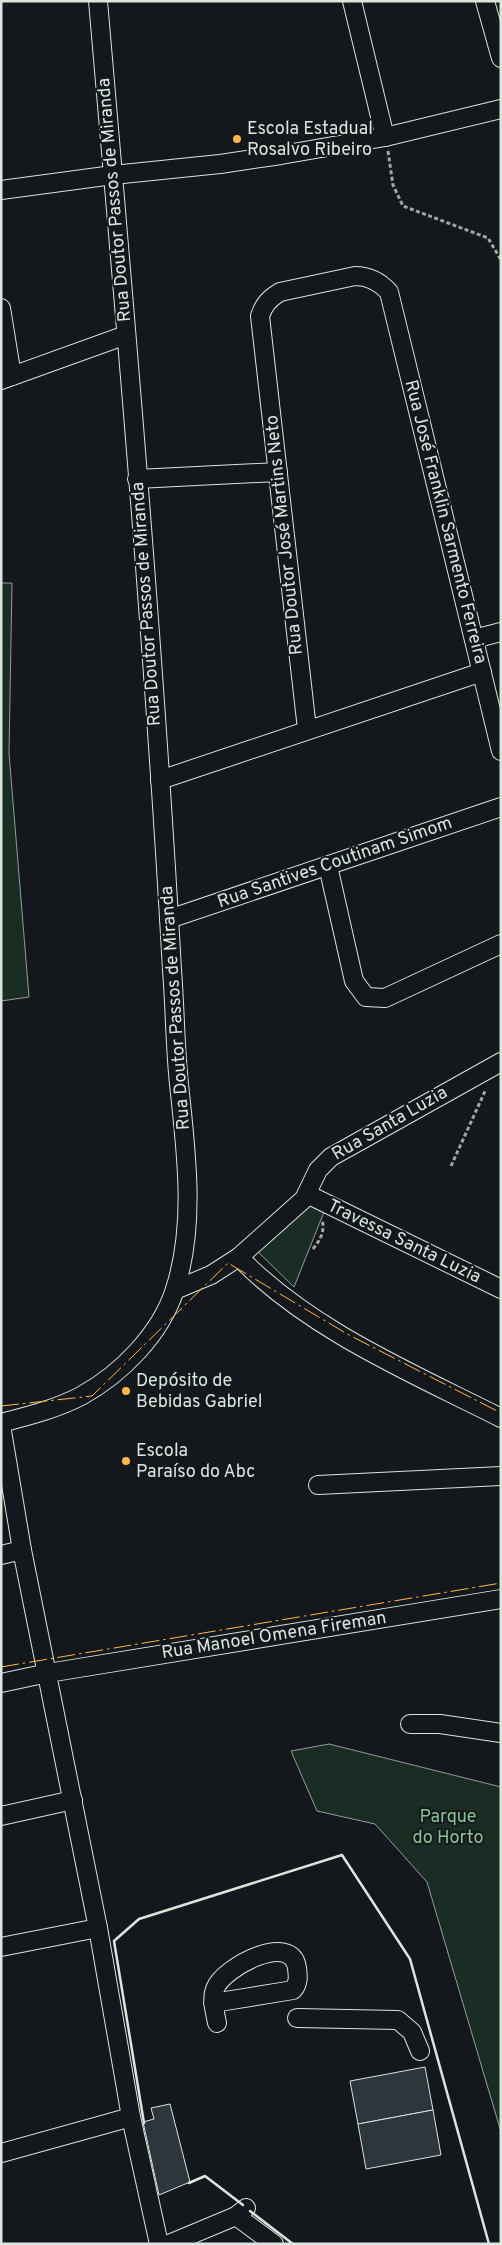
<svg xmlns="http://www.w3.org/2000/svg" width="502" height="2245" font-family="Overpass,sans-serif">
	<rect width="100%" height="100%" fill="#14181c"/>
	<g fill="#1a2d24" stroke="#939e99">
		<path d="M1,583H12L9,753L29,997L1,1001Z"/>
		<path d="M313,1198L326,1207L294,1287L254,1248Z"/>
		<path d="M329,1744L501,1787V2132L427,1882L375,1824L317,1811L291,1751Z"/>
	</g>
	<g fill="#2c363c" stroke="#d8e6dc">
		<path d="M425,2067L433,2110L358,2124L350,2081Z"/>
		<path d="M170,2104L190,2182L159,2195L143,2122L154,2119L151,2108Z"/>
		<path d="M433,2110L441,2155L366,2169L358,2124Z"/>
	</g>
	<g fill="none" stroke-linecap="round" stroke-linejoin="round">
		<g stroke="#d8e6dc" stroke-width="20">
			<g id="minor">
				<path d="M352,1L385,137"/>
				<path d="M485,1L501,58"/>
				<path d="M1,190L113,175L220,164L281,155L385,137L501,109"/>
				<path d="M1,308L12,376"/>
				<path d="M1,380L126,335"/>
				<path d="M137,479L278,472"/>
				<path d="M474,639L501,632"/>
				<path d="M307,729L260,316C264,304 269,299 280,292L355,276C369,276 380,282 389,292L501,751"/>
				<path d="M160,780L482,672"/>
				<path d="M328,866L354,981L366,997L385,998L501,944"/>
				<path d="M169,919L501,807"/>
				<path d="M307,1194L501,1289"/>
				<path d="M239,1257C308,1329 412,1373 501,1418"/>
				<path d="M175,1290L211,1275L239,1257L304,1199L318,1170L331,1157L501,1062"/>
				<path d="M1,1423C28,1416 56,1409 81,1396C121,1374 161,1334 175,1289C196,1224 186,1151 179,1084C175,1046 175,1008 172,970C154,647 126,324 98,1"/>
				<path d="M1,1425L22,1550L98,1928L131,2117L159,2244"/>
				<path d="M318,1485L501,1476"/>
				<path d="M1,1555L22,1550"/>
				<path d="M1,1683L48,1673L501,1599"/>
				<path d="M410,1724H440L501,1733"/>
				<path d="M1,1816L73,1800"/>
				<path d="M1,1947L98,1928"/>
				<path d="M213,2003L293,1990C299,1983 298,1976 297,1968C292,1931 223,1967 215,1989C211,1999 215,2012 217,2023"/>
				<path d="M297,2018L398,2020L412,2032L420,2051"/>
				<path d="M1,2153L131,2117"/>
				<path d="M236,2216L274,2244"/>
				<path d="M169,2244L236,2216L246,2208"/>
			</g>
		</g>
		<g stroke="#9da8a2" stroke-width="3" stroke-dasharray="4 2.5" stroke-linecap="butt">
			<path d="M388,151L393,185L403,206L488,238L501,260"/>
			<path d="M451,1166L486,1089"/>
			<path d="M313,1249C321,1239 325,1231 322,1219"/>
		</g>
		<use href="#minor" stroke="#14181c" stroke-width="18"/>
		<g stroke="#d8e6dc" stroke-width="2.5">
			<path d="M144,2123L114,1941L139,1919L342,1855L410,1959L489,2244"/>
			<path d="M189,2183L205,2176L243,2205"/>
			<path d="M250,2211L293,2244"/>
		</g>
		<g stroke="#ffb74d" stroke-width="1" stroke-dasharray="18 4 2.5 4" stroke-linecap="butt">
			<path d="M1,1406L92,1396L228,1263L349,1335L501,1413"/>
			<path d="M1,1667L501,1583"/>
		</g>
	</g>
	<g fill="#ffb74d" stroke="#14181c" stroke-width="2">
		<circle cx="237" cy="139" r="5"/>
		<circle cx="126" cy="1391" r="5"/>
		<circle cx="126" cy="1461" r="5"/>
	</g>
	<g text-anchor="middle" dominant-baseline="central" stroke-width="4" stroke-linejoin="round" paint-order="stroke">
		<g font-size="18" fill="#d8e6dc" stroke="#14181c" text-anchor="start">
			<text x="247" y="129">Escola Estadual<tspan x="247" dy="21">Rosalvo Ribeiro</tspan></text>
			<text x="136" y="1381">Depósito de<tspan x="136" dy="21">Bebidas Gabriel</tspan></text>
			<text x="136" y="1451">Escola<tspan x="136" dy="21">Paraíso do Abc</tspan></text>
		</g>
		<g font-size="18" fill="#d8e6dc" stroke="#14181c">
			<text transform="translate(115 200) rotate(-95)">Rua Doutor Passos de Miranda</text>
			<text transform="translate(445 522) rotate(76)">Rua José Franklin Sarmento Ferreira</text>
			<text transform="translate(285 535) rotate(-96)">Rua Doutor José Martins Neto</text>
			<text transform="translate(147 604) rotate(-94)">Rua Doutor Passos de Miranda</text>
			<text transform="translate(335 863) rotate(-19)">Rua Santives Coutinam Simom</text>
			<text transform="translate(176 1008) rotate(-94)">Rua Doutor Passos de Miranda</text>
			<text transform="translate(390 1124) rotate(-30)">Rua Santa Luzia</text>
			<text transform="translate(404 1242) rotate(26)">Travessa Santa Luzia</text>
			<text transform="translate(274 1636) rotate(-9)">Rua Manoel Omena Fireman</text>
		</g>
		<g font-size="18" fill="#8ac095" stroke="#14181c">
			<text x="448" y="1817">Parque<tspan x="448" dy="21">do Horto</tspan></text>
		</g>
	</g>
	<rect width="502" height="2245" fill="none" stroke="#d8e6dc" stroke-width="5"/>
</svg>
